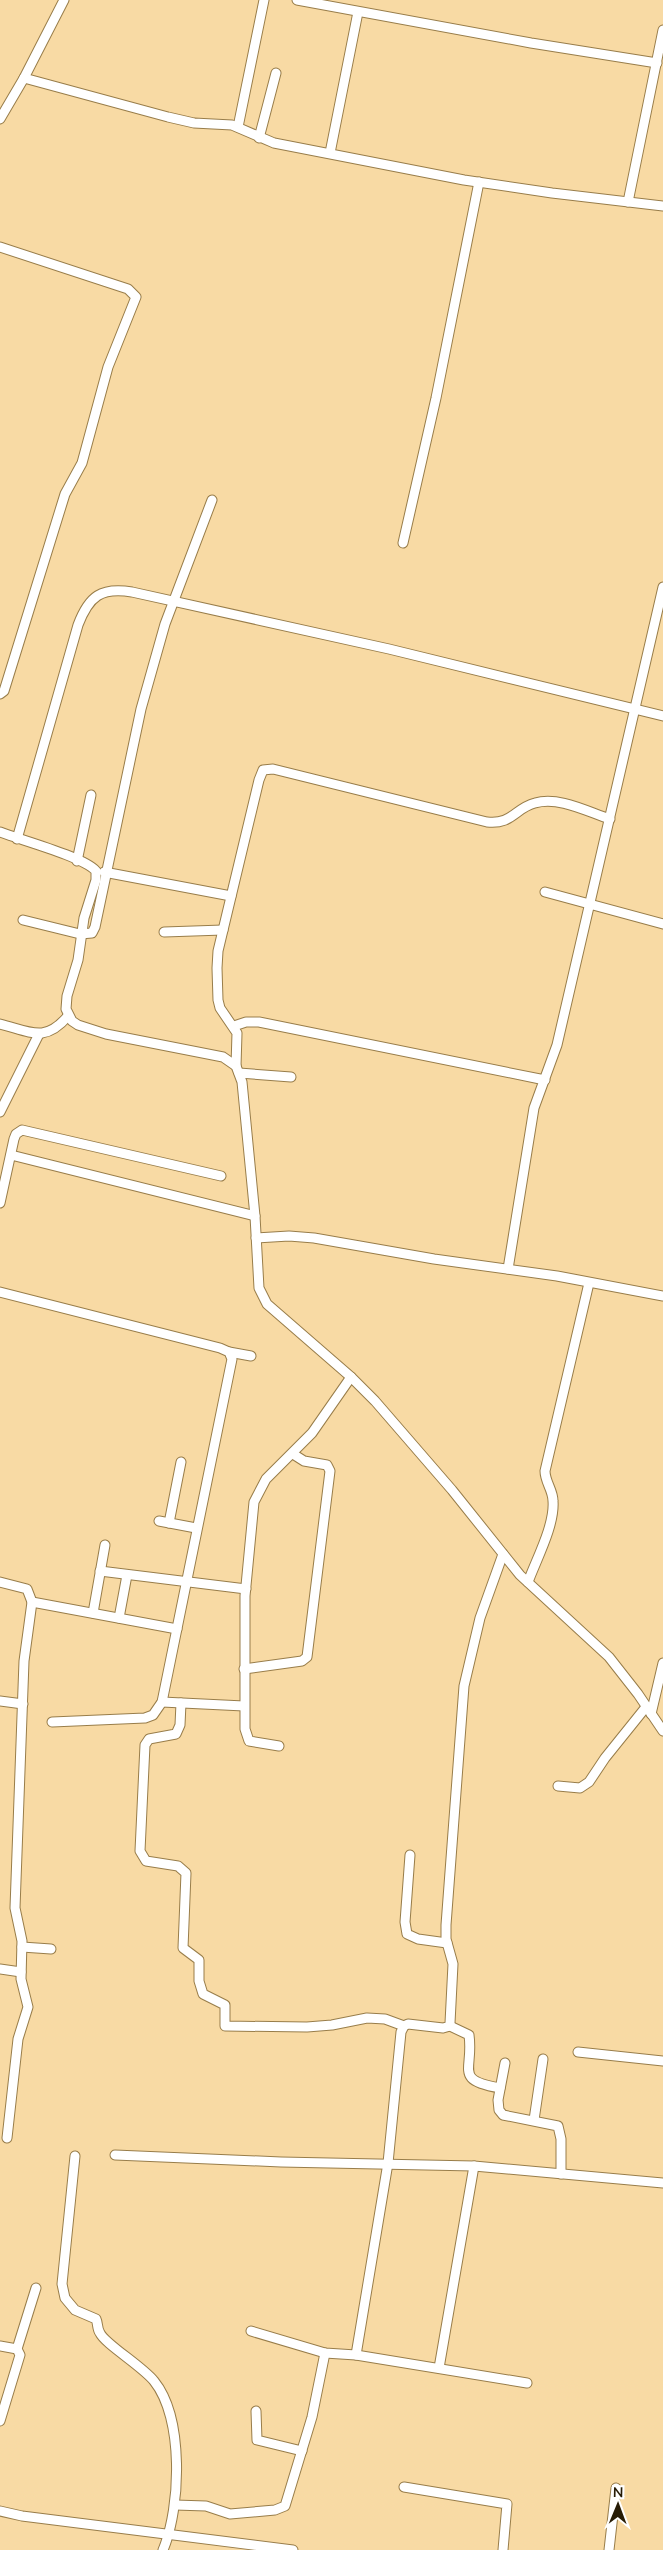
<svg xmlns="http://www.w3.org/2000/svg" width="663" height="2550" font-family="Mulish,sans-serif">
	<rect width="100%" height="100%" fill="#f8daa4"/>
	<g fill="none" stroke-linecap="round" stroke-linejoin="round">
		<g stroke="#987d4a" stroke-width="11">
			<g id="minor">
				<path d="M297,0L531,43L657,63"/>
				<path d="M24,78L168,117L194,123L232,125L274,143L464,180L552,193L663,206"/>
				<path d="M0,119L24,78L64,0"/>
				<path d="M238,127L264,0"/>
				<path d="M259,138L276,73"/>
				<path d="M330,153L358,12"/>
				<path d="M628,202L663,30"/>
				<path d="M0,247L128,289L136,297L108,367L82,463L65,494L4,691L0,694"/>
				<path d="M403,543L436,398L479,182"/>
				<path d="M0,832C21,840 84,857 96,871V880L84,918L78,960L67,996L66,1009L72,1021L78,1025L106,1034L223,1057L236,1066L242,1082L255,1216L259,1288L267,1304L351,1377L375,1401L452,1490L520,1575L609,1657L638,1694L663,1731"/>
				<path d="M17,839L78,625C89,596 101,587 132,592L389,649L663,716"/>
				<path d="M77,861L91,795"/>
				<path d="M104,872L231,896"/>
				<path d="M545,892L663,924"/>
				<path d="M23,920L80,934L92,933L95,927L141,709L165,624L212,500"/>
				<path d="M164,932L223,930"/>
				<path d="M0,1024C31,1032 45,1043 68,1016"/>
				<path d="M234,1026L246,1022H259L545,1080"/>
				<path d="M236,1066L237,1033L220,1008L218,1000L217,968L218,951L259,780L263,770L273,769L487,822C512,825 515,808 535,803C559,796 588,812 610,819"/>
				<path d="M239,1073L291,1077"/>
				<path d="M0,1112L39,1034"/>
				<path d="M11,1155L255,1216"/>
				<path d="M0,1203L14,1139L16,1134L22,1130L221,1176"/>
				<path d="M256,1238L289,1236L314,1238L434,1259L557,1276L663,1296"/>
				<path d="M508,1269L534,1108L557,1045L663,587"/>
				<path d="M0,1292L220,1348L229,1352L232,1359L162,1702L153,1715L145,1718L52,1722"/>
				<path d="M229,1352L251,1356"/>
				<path d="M159,1521L196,1528"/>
				<path d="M169,1523L181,1462"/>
				<path d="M100,1571L246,1589"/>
				<path d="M0,1582L27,1589L32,1602L24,1661L15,1908L22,1941L21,1979L28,2007L18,2039L7,2138"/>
				<path d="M528,1582C536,1560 555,1525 553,1501C553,1490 545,1482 545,1471L589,1283"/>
				<path d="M32,1602L177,1629"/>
				<path d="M93,1613L105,1545"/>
				<path d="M119,1618L127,1575"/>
				<path d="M244,1669L302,1661L307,1657L330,1471L327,1465L304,1461L293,1454"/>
				<path d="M0,1701L23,1704"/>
				<path d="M162,1702L244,1706"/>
				<path d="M181,1703L180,1725L176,1734L149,1739L145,1745L140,1851L146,1861L178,1866L186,1873L183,1948L199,1960V1981L203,1994L225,2005V2026L307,2027L332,2025L367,2018L385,2019L404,2026"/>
				<path d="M651,1714L663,1663"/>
				<path d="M279,1746L249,1741L245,1729V1596L254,1502L266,1479L312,1433L351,1377"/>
				<path d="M558,1786L580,1788L589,1782L605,1758L646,1707"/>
				<path d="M410,1855L405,1922L407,1934L418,1939L447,1943"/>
				<path d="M22,1947L51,1949"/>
				<path d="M0,1969L21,1972"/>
				<path d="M450,2026L469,2035C474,2070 453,2080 500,2088"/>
				<path d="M578,2052L663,2061"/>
				<path d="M505,2063L498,2100L499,2110L503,2115L558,2126L561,2139V2174"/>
				<path d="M534,2120L543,2059"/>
				<path d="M115,2155L281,2162L474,2166L663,2183"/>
				<path d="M75,2156L62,2284L65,2298L75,2310L96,2319C98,2323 97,2329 100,2333C105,2344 142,2366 154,2381C184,2418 181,2507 163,2550"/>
				<path d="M251,2331L325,2353L356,2355L527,2383"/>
				<path d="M0,2346L17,2349L20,2355L0,2421"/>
				<path d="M17,2349L36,2288"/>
				<path d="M356,2355L388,2163L401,2032L404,2026L408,2024L443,2028L450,2026V2023L453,1964L446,1939V1925L464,1686L480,1618L503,1554"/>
				<path d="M439,2368L474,2166"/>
				<path d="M256,2411L257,2440L302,2451"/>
				<path d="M404,2487L507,2504L503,2550"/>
				<path d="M175,2505L206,2506L230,2514L275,2510L285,2506L312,2417L325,2353"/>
				<path d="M0,2511L22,2516L293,2550"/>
				<path d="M609,2550L616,2488"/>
			</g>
		</g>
		<use href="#minor" stroke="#fff" stroke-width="9"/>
	</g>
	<g transform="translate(618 2505) rotate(1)" stroke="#ffffff" stroke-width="4" paint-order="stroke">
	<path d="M0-4L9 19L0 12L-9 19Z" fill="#271c06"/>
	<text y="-8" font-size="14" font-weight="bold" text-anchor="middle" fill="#271c06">N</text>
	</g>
</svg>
